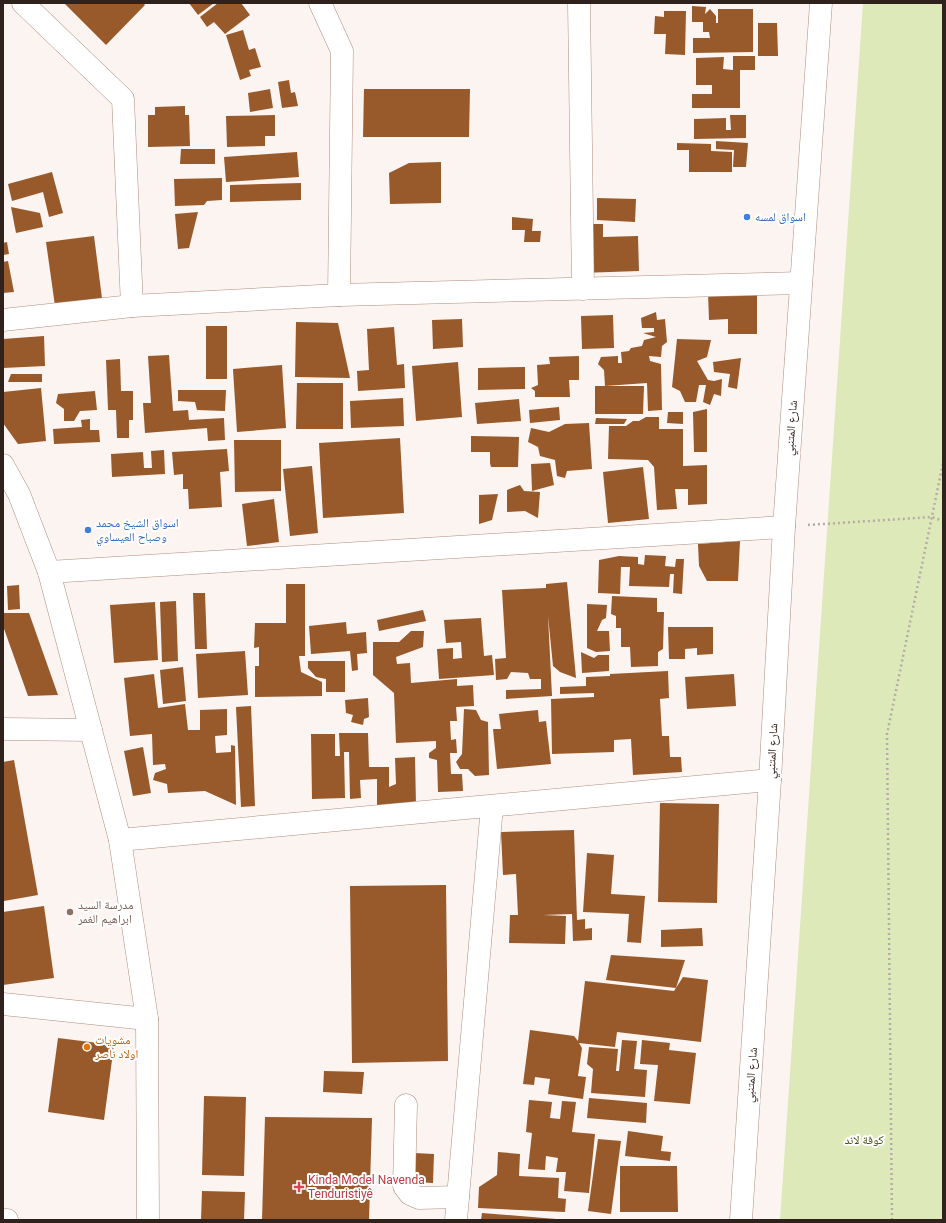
<svg xmlns="http://www.w3.org/2000/svg" width="946" height="1223" font-family="Roboto,'Noto Naskh Arabic',sans-serif">
	<rect width="100%" height="100%" fill="#fcf4f1"/>
	<path fill="#dee9ba" d="M863,3H943V1220H780Z"/>
	<g fill="#98592b">
		<path d="M64,3H143L145,5L106,45Z"/>
		<path d="M189,3H214L198,15Z"/>
		<path d="M218,3H241L250,15L225,34L214,22L207,27L200,17Z"/>
		<path d="M692,6L706,7L705,14L710,9L716,16V23H718V9H753V52L693,53V38H710L709,32H703V22H692Z"/>
		<path d="M664,11H686L685,55L665,54L666,34H654L655,16L664,17Z"/>
		<path d="M758,23H777L778,56H758Z"/>
		<path d="M243,30L249,50L255,48L261,67L249,70L251,76L240,80L226,35Z"/>
		<path d="M733,56H755V70H740V108H692V94H712V85H696V58L724,57L723,69L733,70Z"/>
		<path d="M289,80L291,93L295,92L298,106L282,108L278,82Z"/>
		<path d="M270,89L273,108L250,112L248,93Z"/>
		<path d="M364,89H470L469,137H363Z"/>
		<path d="M185,106V115H189L190,146L148,147V115H155V107Z"/>
		<path d="M275,115V136H265V146L227,147L226,116Z"/>
		<path d="M730,115H746V138L694,139V119L726,118V130H731Z"/>
		<path d="M716,141L748,143L746,167H733L734,150L716,149Z"/>
		<path d="M677,143L711,144V151L732,152V172H689V150H677Z"/>
		<path d="M181,149H215V164H180Z"/>
		<path d="M297,152L299,177L226,182L224,157Z"/>
		<path d="M441,162V203L390,204L389,173L409,163Z"/>
		<path d="M52,172L63,213L49,217L43,192L12,201L8,184Z"/>
		<path d="M222,178V200L207,201L204,205L175,206L174,179Z"/>
		<path d="M301,183V200L230,202V185Z"/>
		<path d="M597,198L636,199L635,222L597,220Z"/>
		<path d="M11,207L40,213L43,227L16,233Z"/>
		<path d="M198,212L189,248L178,249L175,214Z"/>
		<path d="M512,217L533,219L532,231H541L540,242H524L525,230H512Z"/>
		<path d="M580,224H603V237L638,236L639,271L581,273Z"/>
		<path d="M94,236L103,306L56,313L46,242Z"/>
		<path d="M7,242L9,254L3,255V243Z"/>
		<path d="M8,261L14,292L3,293V262Z"/>
		<path d="M757,291V334H728V319L709,320L708,292Z"/>
		<path d="M656,312L657,320L665,319L667,342L662,346L661,357L649,356L650,361L661,364L662,410L648,411L647,383L605,386L604,370L598,364L601,357L618,356V363H622L621,352L629,351L631,348L642,346L644,340L656,337L643,333L654,332V328H642L641,318Z"/>
		<path d="M613,315L614,348L582,349L581,316Z"/>
		<path d="M462,319L463,347L433,349L432,320Z"/>
		<path d="M296,322L338,323L350,378L295,377Z"/>
		<rect x="206" y="326" width="21" height="53"/>
		<path d="M394,327L397,365L404,364L405,388L358,391L357,371L369,370L367,329Z"/>
		<path d="M44,336L45,366L3,368V339Z"/>
		<path d="M677,339L711,340L707,357L697,361L708,380L714,381L722,379L721,396L714,394L710,405L703,402L706,385H699L696,402H685L680,391L672,387Z"/>
		<path d="M169,355L173,411L188,410L189,420L224,418L225,440L208,441L207,428L145,433L143,403H151L148,356Z"/>
		<path d="M579,356V380H569L570,397H535V391L531,388L538,385L537,365L550,364L549,357Z"/>
		<path d="M741,358L737,389L728,387L730,374L714,372L713,362Z"/>
		<path d="M120,359L121,391H133V420H129V438H117L116,410H108L106,360Z"/>
		<path d="M458,362L462,417L416,421L412,366Z"/>
		<path d="M282,365L286,428L237,432L233,369Z"/>
		<path d="M525,367V389L478,390V368Z"/>
		<path d="M11,374H42V382H8Z"/>
		<path d="M297,383H343V429H296Z"/>
		<path d="M595,386H644L643,414H595Z"/>
		<path d="M41,388L46,441L18,444L3,423V392Z"/>
		<path d="M178,390H226L225,411L197,410L195,402L178,401Z"/>
		<path d="M95,391L97,410L80,411L74,421H64V409L56,403L58,394Z"/>
		<path d="M403,398L404,426L351,428L350,401Z"/>
		<path d="M519,399L521,421L477,424L475,403Z"/>
		<path d="M559,407L560,420L530,423L529,410Z"/>
		<path d="M707,409V452H694L693,412Z"/>
		<path d="M668,412H683V424L667,423Z"/>
		<path d="M646,417H659V429H683V466L707,465V504L688,505V489H675L677,509L657,510L654,467L648,460L608,459L609,426H626L633,421H639Z"/>
		<path d="M596,418L627,419L624,424H595Z"/>
		<path d="M90,419V430H99L100,442L54,444L53,429L82,427L81,420Z"/>
		<path d="M589,423L592,469L567,471L565,478L557,476L555,460L540,456L538,447L528,442L531,428L549,432L565,424Z"/>
		<path d="M471,436L519,437L518,467H491L490,463V452H471Z"/>
		<path d="M400,438L404,513L323,518L319,443Z"/>
		<path d="M234,440H281V491L235,492Z"/>
		<path d="M227,449L229,471L220,472L222,507L189,509L188,489H183V474L174,475L172,452Z"/>
		<path d="M164,450L165,474L112,477L111,454L143,452L144,468H152L151,451Z"/>
		<path d="M550,463L554,485L532,491L531,464Z"/>
		<path d="M312,466L318,533L290,536L283,469Z"/>
		<path d="M643,467L649,519L608,523L603,472Z"/>
		<path d="M520,485L524,491L540,492L538,518L525,511L507,512V490Z"/>
		<path d="M498,494L492,520L479,524V495Z"/>
		<path d="M274,499L279,542L247,546L242,504Z"/>
		<path d="M740,541L738,581H707L699,566L698,544Z"/>
		<path d="M645,555L666,556L665,566L675,567L676,559H684L682,594L673,593L674,574H670L669,587L629,586L630,567H621L620,594L598,593L599,560L619,556L638,557V564L644,565Z"/>
		<path d="M567,582L576,678L560,672L553,666L548,616L552,696L506,699V690L541,689V679H530L528,673L511,672L507,679L496,680L495,659L506,658L502,590L546,588V584Z"/>
		<path d="M286,584H305V656H299L301,672L322,682V696L255,697V666H259V647L254,648L255,623H286Z"/>
		<path d="M19,585L20,609L8,610L7,586Z"/>
		<path d="M193,593H205L207,649H195Z"/>
		<path d="M612,596L657,598V612H664L663,649L658,652V666L631,667L630,647H621V628H616V616L611,614Z"/>
		<path d="M176,601L178,661L162,662L160,602Z"/>
		<path d="M155,602L158,660L114,663L110,605Z"/>
		<path d="M587,604L607,605L606,618L602,620L597,631H609L610,651L596,652L587,648Z"/>
		<path d="M423,610L426,621L379,631L377,620Z"/>
		<path d="M3,613H29L58,695L28,696L3,626Z"/>
		<path d="M481,618L484,656L492,655L494,675L439,679L437,649L453,648V659L462,658L461,642L446,643L444,620Z"/>
		<path d="M346,622L347,634L366,632L367,653L357,654L358,670L352,671L350,651L311,654L309,626Z"/>
		<path d="M668,627H713V654L697,655V648L685,649V659H669Z"/>
		<path d="M411,631H424L423,647L396,657L397,664L410,663L411,683L457,679V686L473,685L474,706L456,707L457,721H450L451,740L456,739L457,753H450L451,774H462L463,791L438,792L437,760L429,758V753L436,748V741L396,743L394,693L373,675V642H399Z"/>
		<path d="M245,651L248,695L198,698L196,654Z"/>
		<path d="M581,652L594,658L598,655H609V671L582,673Z"/>
		<path d="M308,661H345V692H326V679L316,677L308,668Z"/>
		<path d="M183,667L186,701L163,704L160,670Z"/>
		<path d="M668,671L669,698L660,699L662,736H669L670,757H681L682,772L633,775L631,739L614,740V752L552,754L551,699L594,697V693L560,694V687L586,686V677L610,676V674Z"/>
		<path d="M154,674L158,708L185,704L188,730H200V710L227,709V735L215,736L216,753L231,752V745L235,746L236,805L205,791L168,793L167,784L153,780L155,773L166,769L165,764L153,765L152,734L130,736L124,678Z"/>
		<path d="M734,674L736,706L687,709L685,677Z"/>
		<path d="M368,698L369,717L364,719L363,725L351,722L353,715L346,713L345,700Z"/>
		<path d="M251,706L255,806L241,807L236,707Z"/>
		<path d="M464,709L476,710L481,720L488,722L489,775L475,776L468,769H460L456,762L462,754Z"/>
		<path d="M538,710L539,722L546,721L551,764L497,769L493,729H501L499,714Z"/>
		<path d="M339,733H368L369,767H389V787L396,784L395,758L415,757L416,805L377,806V779L360,780L361,798L350,799L349,752H344L345,798L312,799L311,734H335V756H340Z"/>
		<path d="M143,747L151,793L133,796L124,751Z"/>
		<path d="M14,760L38,895L4,901L3,762Z"/>
		<path d="M660,803L719,804L717,903L658,902Z"/>
		<path d="M574,830L577,920L585,919V929L592,928V940L573,941L572,914L543,915L566,916L565,944L509,943L510,915H518L516,874L503,875L501,832Z"/>
		<path d="M587,853L614,855L611,894L645,896L641,943L627,942L629,914L583,912Z"/>
		<path d="M446,885L448,1061L352,1063L350,886Z"/>
		<path d="M44,906L54,978L3,985V912Z"/>
		<path d="M702,928L703,946L661,947V930Z"/>
		<path d="M611,955L685,960L676,988L606,980Z"/>
		<path d="M683,977L708,980L701,1042L617,1032L615,1047L579,1043L582,1048L578,1076L586,1077L583,1099L548,1094L550,1079L535,1077L534,1085L523,1084L530,1030L574,1036L578,1041L585,981L674,991Z"/>
		<path d="M58,1038L114,1045L104,1120L48,1112Z"/>
		<path d="M622,1040L637,1041L634,1069L647,1070L645,1097L591,1093L593,1069L587,1064L589,1047L618,1049L616,1071H619Z"/>
		<path d="M642,1040L670,1043L669,1050L696,1053L690,1104L654,1101L658,1065L640,1064Z"/>
		<path d="M324,1071L364,1072L362,1094L323,1092Z"/>
		<path d="M204,1096L246,1097L244,1176L202,1175Z"/>
		<path d="M589,1098L647,1103L646,1123L587,1118Z"/>
		<path d="M529,1100L552,1102L550,1118L560,1119L562,1101L576,1102L572,1132L595,1134L589,1193L564,1191L566,1172H556L558,1158L546,1156L545,1170L528,1169L532,1133L526,1132Z"/>
		<path d="M265,1117L372,1118L369,1220H262Z"/>
		<path d="M628,1131L663,1136L661,1151L671,1152L670,1161L625,1156Z"/>
		<path d="M598,1139L621,1141L611,1214L588,1211Z"/>
		<path d="M498,1152L520,1154L519,1176L559,1178L558,1198L566,1199L565,1212L478,1208L479,1187L497,1175Z"/>
		<path d="M414,1153L434,1154L433,1183L413,1182Z"/>
		<path d="M620,1166H677L678,1212H620Z"/>
		<path d="M202,1191L245,1192L244,1220H201Z"/>
		<path d="M482,1213L556,1219V1220H481Z"/>
	</g>
	<g fill="none" stroke-linecap="round" stroke-linejoin="round">
		<g stroke="#af8d7f" stroke-width="23">
			<g id="minor">
				<path d="M23,3L123,99L132,306"/>
				<path d="M320,3L342,51L339,295"/>
				<path d="M579,3L583,289"/>
				<path d="M3,320L132,306L339,295L801,283"/>
				<path d="M3,465L19,494L49,572L120,840L147,1019L148,1220"/>
				<path d="M49,572L784,527"/>
				<path d="M3,729L91,730"/>
				<path d="M120,840L770,780"/>
				<path d="M3,1004L147,1019"/>
				<path d="M406,1105L404,1186L410,1194L419,1198L458,1197"/>
				<path d="M3,1220H7"/>
				<path d="M456,1220L492,806"/>
				<path d="M741,1220L770,780L784,527L821,3"/>
			</g>
		</g>
		<g stroke="#b5aba7" stroke-width="2.5" stroke-dasharray="2 3" stroke-linecap="butt">
			<path d="M808,525L932,517L943,521"/>
			<path d="M892,1220L887,734L943,463"/>
		</g>
		<use href="#minor" stroke="#fff" stroke-width="22"/>
	</g>
	<g fill="#3f7fe0" stroke="#fff" stroke-width="1.5">
		<circle cx="747" cy="217" r="4"/>
		<circle cx="88" cy="530" r="4"/>
	</g>
	<circle fill="#8d6e63" stroke="#fff" stroke-width="1.5" cx="70" cy="912" r="4"/>
	<circle fill="#e8710a" stroke="#fff" stroke-width="1.5" cx="87" cy="1047" r="4"/>
	<path fill="#e0444e" stroke="#fff" stroke-width="1.5" d="M297 1181h4v4h4v4h-4v4h-4v-4h-4v-4h4z"/>
	<g text-anchor="middle" dominant-baseline="central" stroke-width="4" stroke-linejoin="round" paint-order="stroke">
		<g font-size="12" fill="#366cbe" stroke="#fff" text-anchor="start">
			<text x="755" y="217">اسواق لمسه</text>
			<text x="96" y="523">اسواق الشيخ محمد<tspan x="96" dy="14">وصباح العيساوي</tspan></text>
		</g>
		<g font-size="12" fill="#2f211c" stroke="#fff">
			<text transform="translate(791 428) rotate(-86)">شارع المتنبي</text>
			<text transform="translate(772 751) rotate(-87)">شارع المتنبي</text>
			<text transform="translate(751 1075) rotate(-86)">شارع المتنبي</text>
		</g>
		<g font-size="12" fill="#785e54" stroke="#fff" text-anchor="start">
			<text x="78" y="905">مدرسة السيد<tspan x="78" dy="14">ابراهيم الغمر</tspan></text>
		</g>
		<g font-size="12" fill="#c56008" stroke="#fff" text-anchor="start">
			<text x="95" y="1040">مشويات<tspan x="95" dy="14">اولاد ناصر</tspan></text>
		</g>
		<g font-size="12" fill="#424b11" stroke="#fff">
			<text x="864" y="1140">كوفة لاند</text>
		</g>
		<g font-size="12" fill="#be3a42" stroke="#fff" text-anchor="start">
			<text x="308" y="1180">Kinda Model Navenda<tspan x="308" dy="14">Tenduristiyê</tspan></text>
		</g>
	</g>
	<rect width="946" height="1223" fill="none" stroke="#2f211c" stroke-width="8"/>
</svg>
